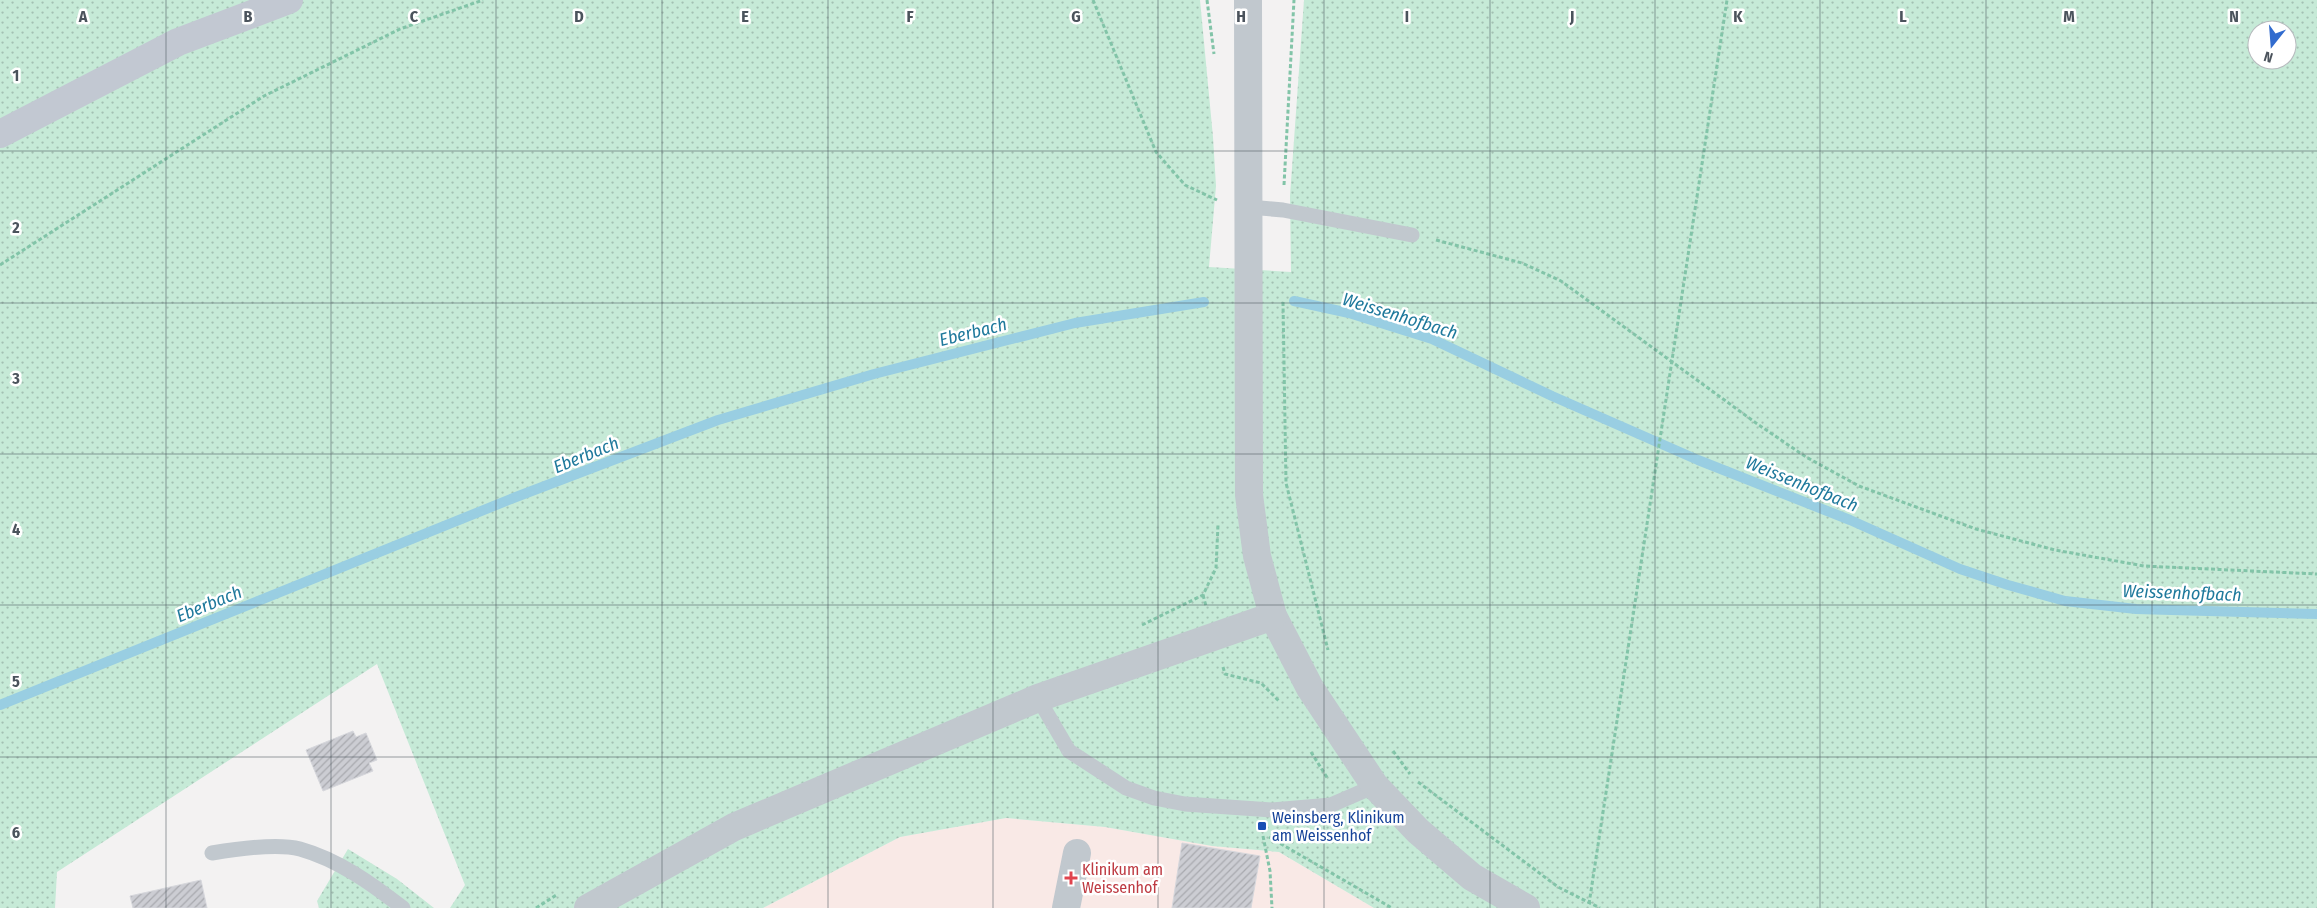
<svg xmlns="http://www.w3.org/2000/svg" width="2317" height="908" font-family="'Fira Sans Condensed',sans-serif">
	<defs>
		<pattern id="grass-dots" width="8" height="8" patternUnits="userSpaceOnUse" patternTransform="scale(1.25)"><rect width="8" height="8" fill="#c6ead7"/><path d="M2 2h.1M6 6h.1" fill="none" stroke="#a3c0b2" stroke-width="1.8" stroke-linecap="round"/></pattern>
		<pattern id="building-hatch" width="6" height="6" patternUnits="userSpaceOnUse" patternTransform="scale(1.25)"><rect width="6" height="6" fill="#cccdd3"/><path d="M-1 1l2-2M0 6l6-6M5 7l2-2" fill="none" stroke="#a8a9ae"/></pattern>
	</defs>
	<rect width="100%" height="100%" fill="#f3f2f2"/>
	<path fill="#f9e9e6" d="M1006,818L1105,827L1212,846L1279,852L1374,908H763L900,837Z"/>
	<g fill="url(#grass-dots)" fill-rule="evenodd">
		<path d="M0,0H1200L1213,137L1216,186L1209,267L1291,272L1290,196L1304,0H2317V908H1374L1279,852L1212,846L1105,827L1006,818L900,837L763,908H450L465,885L377,664L57,872L55,908H0ZM2257,30H2287V60H2257Z"/>
		<path d="M348,849L397,879L434,908H319L317,901Z"/>
	</g>
	<g fill="none" stroke-linecap="round" stroke-linejoin="round">
		<g stroke="#99cee2" stroke-width="10">
			<path d="M1294,301L1349,313L1432,339L1552,396L1698,460L1850,520L1960,569L2008,585L2065,601L2136,609L2317,614"/>
			<path d="M0,705L516,497L718,420L874,374L1075,323L1204,302"/>
		</g>
	</g>
	<g fill="url(#building-hatch)" stroke="#d6d7dc">
		<path d="M353,731L356,737L366,733L377,760L369,763L373,771L323,791L306,750Z"/>
		<path d="M1182,843L1260,856L1251,908H1172Z"/>
		<path d="M201,880L207,908H133L130,896Z"/>
	</g>
	<g fill="none" stroke-linecap="round" stroke-linejoin="round">
		<g stroke="#82c4a8" stroke-width="3" stroke-dasharray="4 2.5" stroke-linecap="butt">
			<path d="M1093,0L1156,152L1185,185L1217,200"/>
			<path d="M1207,0L1214,54"/>
			<path d="M1284,185L1294,0"/>
			<path d="M1436,240L1522,263L1561,281L1756,423L1806,457L1859,486L1976,529L2055,550L2144,566L2317,574"/>
			<path d="M0,265L264,96L400,29L483,0"/>
			<path d="M1283,302L1286,483L1328,650"/>
			<path d="M1203,595L1206,606"/>
			<path d="M1142,625L1203,595L1216,568L1218,525"/>
			<path d="M1223,667L1225,674L1261,683L1280,702"/>
			<path d="M1393,751L1410,774"/>
			<path d="M1311,752L1328,779"/>
			<path d="M1418,782L1558,887L1600,908"/>
			<path d="M1263,836L1270,871L1272,908"/>
			<path d="M1269,837L1392,908"/>
			<path d="M1589,904L1727,0"/>
			<path d="M536,908L558,894"/>
		</g>
		<g stroke="#c1c8ce" stroke-width="15">
			<path d="M1249,207L1283,210L1412,235"/>
			<path d="M1038,698L1069,751L1126,788L1154,798L1185,804L1272,810L1331,805L1375,786"/>
			<path d="M212,853C236,849 277,843 300,849C339,860 372,884 403,908"/>
		</g>
		<path stroke="#c1c8ce" stroke-width="28" d="M1066,908L1077,853"/>
		<g stroke="#c1c8ce" stroke-width="28">
			<path d="M1248,0L1249,495L1257,556L1273,616L1310,688L1375,786L1418,831L1472,877L1526,908"/>
			<path d="M588,908L734,827L1038,698L1273,616"/>
		</g>
		<path stroke="#c2c8d2" stroke-width="28" d="M0,134L178,42L289,0"/>
	</g>
	<path fill="none" stroke="#4b535c" stroke-width="1" stroke-opacity="0.55" d="M166,0V908M331,0V908M496,0V908M662,0V908M828,0V908M993,0V908M1158,0V908M1324,0V908M1490,0V908M1655,0V908M1820,0V908M1986,0V908M2152,0V908M0,151H2317M0,303H2317M0,454H2317M0,605H2317M0,757H2317"/>
	<rect fill="#1a4fb4" stroke="#fff" stroke-width="2" x="1257" y="821" width="10" height="10" rx="2.5"/>
	<path fill="#e0444e" stroke="#fff" stroke-width="2" d="M1068.5 870.5h5v5h5v5h-5v5h-5v-5h-5v-5h5z"/>
	<g text-anchor="middle" dominant-baseline="central" stroke-width="5" stroke-linejoin="round" paint-order="stroke">
		<g font-size="16" fill="#164399" stroke="#fff" text-anchor="start">
			<text x="1272" y="817">Weinsberg, Klinikum<tspan x="1272" dy="18">am Weissenhof</tspan></text>
		</g>
		<g font-size="16" fill="#be3a42" stroke="#fff" text-anchor="start">
			<text x="1082" y="869">Klinikum am<tspan x="1082" dy="18">Weissenhof</tspan></text>
		</g>
		<g font-size="18" font-style="italic" fill="#1f799c" stroke="#fff">
			<text transform="translate(1400 316) rotate(17)">Weissenhofbach</text>
			<text transform="translate(973 332) rotate(-14)">Eberbach</text>
			<text transform="translate(586 455) rotate(-22)">Eberbach</text>
			<text transform="translate(1802 484) rotate(22)">Weissenhofbach</text>
			<text transform="translate(2182 593) rotate(2)">Weissenhofbach</text>
			<text transform="translate(209 604) rotate(-22)">Eberbach</text>
		</g>
	</g>
	<g font-size="16" text-anchor="middle" font-weight="bold" fill="#4b535c" stroke="#fff" stroke-width="5" stroke-linejoin="round" paint-order="stroke">
		<text x="83" y="22">A</text>
		<text x="248" y="22">B</text>
		<text x="414" y="22">C</text>
		<text x="579" y="22">D</text>
		<text x="745" y="22">E</text>
		<text x="910" y="22">F</text>
		<text x="1076" y="22">G</text>
		<text x="1241" y="22">H</text>
		<text x="1407" y="22">I</text>
		<text x="1572" y="22">J</text>
		<text x="1738" y="22">K</text>
		<text x="1903" y="22">L</text>
		<text x="2069" y="22">M</text>
		<text x="2234" y="22">N</text>
		<text x="16" y="81">1</text>
		<text x="16" y="233">2</text>
		<text x="16" y="384">3</text>
		<text x="16" y="535">4</text>
		<text x="16" y="687">5</text>
		<text x="16" y="838">6</text>
	</g>
	<g transform="translate(2272 45) rotate(197)"><circle r="24" fill="#ffffff" stroke="#b7babe"/>
	<path d="M0-4L9 19L0 12L-9 19Z" fill="#316bce"/>
	<text y="-8" font-size="14" font-weight="bold" text-anchor="middle" fill="#4b535c">N</text>
	</g>
</svg>
